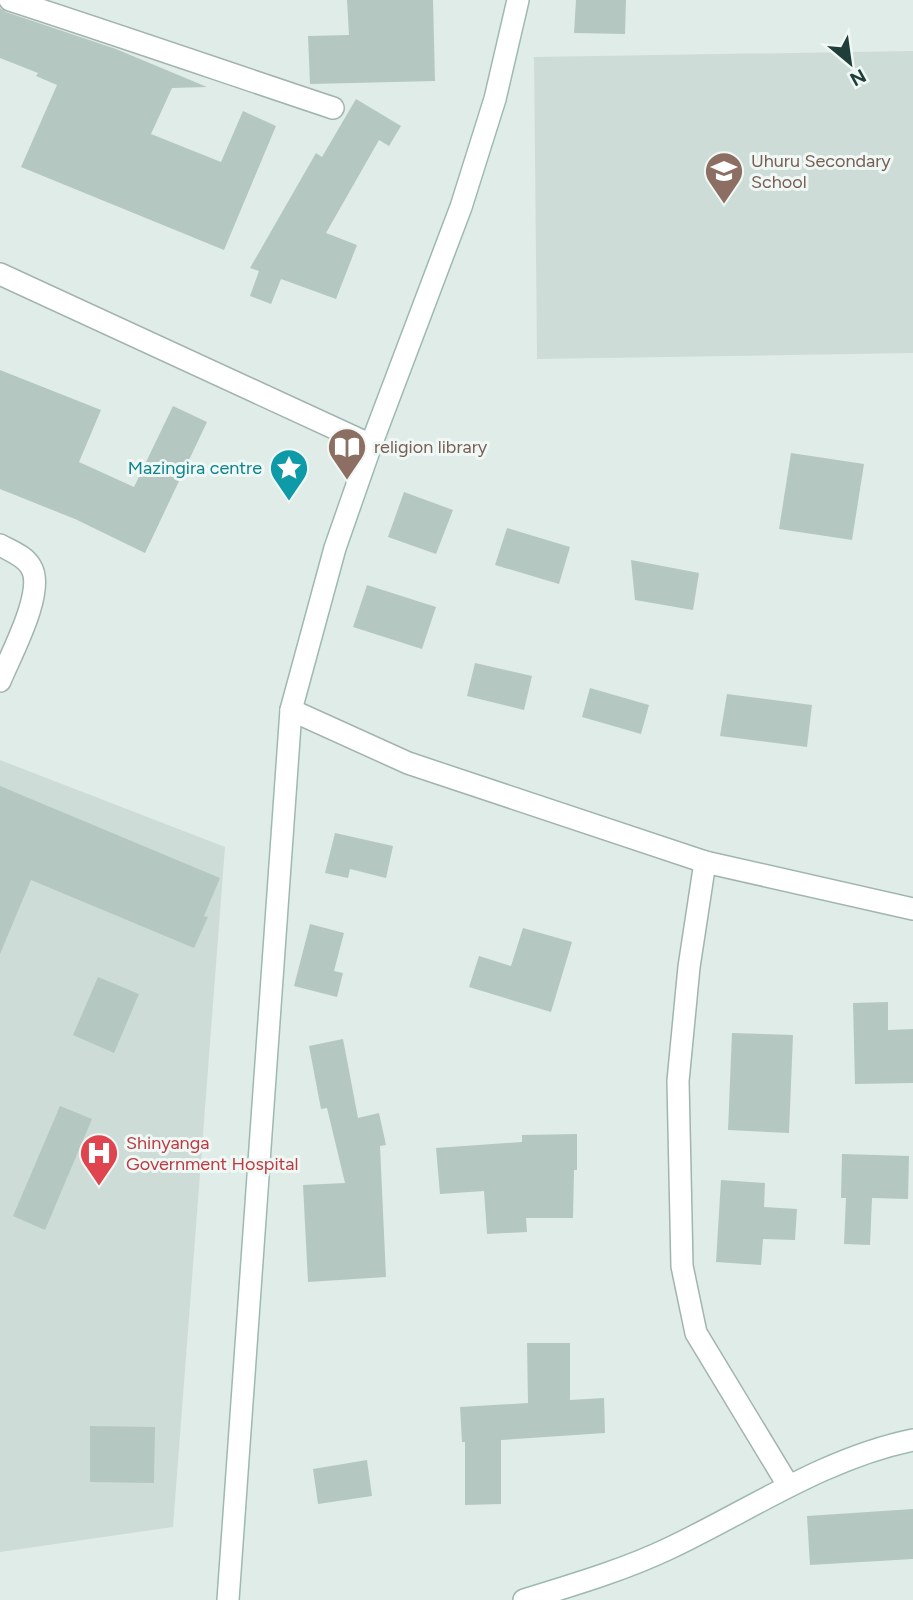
<svg xmlns="http://www.w3.org/2000/svg" width="913" height="1600" font-family="Figtree,sans-serif">
	<rect width="100%" height="100%" fill="#e0ece8"/>
	<g fill="#cedcd7">
		<path d="M913,51V353L537,359L534,57Z"/>
		<path d="M0,760L225,847L173,1527L0,1552Z"/>
	</g>
	<g fill="#b5c7c1">
		<path d="M347,0H433L435,81L310,84L308,36L349,35Z"/>
		<path d="M576,0H626L625,34L574,33Z"/>
		<path d="M0,8L6,12L116,49L207,87L172,88L151,134L221,162L243,111L276,126L224,250L21,167L57,85L36,76L38,73L0,58Z"/>
		<path d="M356,99L401,126L389,146L379,140L326,233L357,245L336,299L281,279L271,304L250,296L259,271L250,268L316,153L322,157Z"/>
		<path d="M0,370L101,410L79,462L134,487L173,406L207,422L145,553L75,519L0,489Z"/>
		<path d="M791,453L864,464L852,540L779,529Z"/>
		<path d="M404,492L453,510L436,554L388,537Z"/>
		<path d="M507,528L570,547L559,584L495,565Z"/>
		<path d="M631,560L699,573L693,610L635,600Z"/>
		<path d="M367,585L436,607L422,649L353,627Z"/>
		<path d="M475,663L532,676L524,710L467,696Z"/>
		<path d="M590,688L649,705L641,734L582,717Z"/>
		<path d="M727,694L812,705L807,747L720,736Z"/>
		<path d="M0,786L220,878L204,916L208,917L194,948L31,880L0,954Z"/>
		<path d="M335,833L393,846L386,878L350,869L348,878L325,873Z"/>
		<path d="M310,924L344,933L334,971L343,973L337,997L294,986Z"/>
		<path d="M523,928L572,942L551,1012L469,987L479,956L511,966Z"/>
		<path d="M98,977L139,994L114,1053L73,1035Z"/>
		<path d="M888,1002V1030L913,1029V1083L855,1084L853,1003Z"/>
		<path d="M732,1033L793,1035L789,1133L728,1130Z"/>
		<path d="M343,1039L358,1118L379,1113L386,1145L380,1146L386,1277L308,1282L303,1185L345,1183L327,1108L321,1109L309,1046Z"/>
		<path d="M60,1106L92,1119L45,1230L13,1216Z"/>
		<path d="M577,1134V1170H574L573,1218H526L527,1232L487,1234L484,1191L440,1194L436,1148L522,1142V1135Z"/>
		<path d="M842,1154L909,1156L908,1199L872,1198L870,1245L844,1244L846,1198H841Z"/>
		<path d="M721,1180L765,1183L764,1207L797,1209L795,1240L763,1239L761,1265L716,1262Z"/>
		<path d="M527,1343H570V1400L604,1398L605,1433L501,1440V1504L465,1505V1442H462L460,1407L528,1403Z"/>
		<path d="M90,1426L155,1427L154,1483L90,1482Z"/>
		<path d="M367,1460L372,1496L318,1504L313,1469Z"/>
		<path d="M913,1509V1559L810,1565L807,1516Z"/>
	</g>
	<g fill="none" stroke-linecap="round" stroke-linejoin="round">
		<g stroke="#a2b4b0" stroke-width="24">
			<g id="street">
				<path d="M10,0C118,35 225,72 333,108"/>
				<path d="M0,274L371,445"/>
				<path d="M0,545C11,551 25,556 31,567C46,591 10,656 0,681"/>
				<path d="M291,710L408,763L705,862L913,909"/>
				<path d="M705,862L689,967L678,1081L682,1266L696,1333L788,1485"/>
			</g>
		</g>
		<g stroke="#9db9b2" stroke-width="24">
			<g id="secondary">
				<path d="M228,1600L291,710L335,548L371,445L461,207L495,99L518,0"/>
				<path d="M524,1600C573,1585 624,1570 670,1548C750,1510 825,1458 913,1440"/>
			</g>
		</g>
		<use href="#street" stroke="#fff" stroke-width="21"/>
		<use href="#secondary" stroke="#fff" stroke-width="21"/>
	</g>
	<defs>
		<g id="school-pin" transform="scale(2.0125)"><path d="M0 17L-7.5 6A9.5 9.5 0 1 1 7.5 6Z" fill="#8d6e63" stroke="#f0f8f5"/><path d="M0-5L7-2L0 1L-7-2ZM-4 1L0 2.5L4 1V4Q0 6-4 4Z" fill="#fff"/></g>
		<g id="library-pin" transform="scale(2.0125)"><path d="M0 17L-7.5 6A9.5 9.5 0 1 1 7.5 6Z" fill="#8d6e63" stroke="#f0f8f5"/><path d="M-6-4Q-3-5.5-.7-3.5V5Q-3 3-6 4ZM6-4Q3-5.5 .7-3.5V5Q3 3 6 4Z" fill="#fff"/></g>
		<g id="sight-pin" transform="scale(2.0125)"><path d="M0 17L-7.5 6A9.5 9.5 0 1 1 7.5 6Z" fill="#0f9aa8" stroke="#f0f8f5"/><path d="M0-6L1.8-2.2L6-1.7L2.9 1.2L3.7 5.4L0 3.3L-3.7 5.4L-2.9 1.2L-6-1.7L-1.8-2.2Z" fill="#fff"/></g>
		<g id="hospital-pin" transform="scale(2.0125)"><path d="M0 17L-7.5 6A9.5 9.5 0 1 1 7.5 6Z" fill="#e0444e" stroke="#f0f8f5"/><path d="M-5-5h3v3.5h4V-5h3V5h-3V1.5h-4V5h-3Z" fill="#fff"/></g>
	</defs>
	<g fill-rule="evenodd">
		<use href="#school-pin" x="724" y="171"/>
		<use href="#library-pin" x="347" y="447"/>
		<use href="#sight-pin" x="289" y="468"/>
		<use href="#hospital-pin" x="99" y="1153"/>
	</g>
	<g text-anchor="middle" dominant-baseline="central" stroke-width="6" stroke-linejoin="round" paint-order="stroke">
		<g font-size="18" fill="#785e54" stroke="#f0f8f5" text-anchor="start">
			<text x="751" y="161">Uhuru Secondary<tspan x="751" dy="21">School</tspan></text>
			<text x="374" y="447">religion library</text>
		</g>
		<g font-size="18" fill="#0d838f" stroke="#f0f8f5" text-anchor="end">
			<text x="262" y="468">Mazingira centre</text>
		</g>
		<g font-size="18" fill="#be3a42" stroke="#f0f8f5" text-anchor="start">
			<text x="126" y="1143">Shinyanga<tspan x="126" dy="21">Government Hospital</tspan></text>
		</g>
	</g>
	<g transform="translate(850 63) rotate(151)" stroke="#f0f8f5" stroke-width="5" paint-order="stroke">
	<path d="M0-5L12 26L0 18L-12 26Z" fill="#1f3e39"/>
	<text y="-10" font-size="19" font-weight="bold" text-anchor="middle" fill="#1f3e39">N</text>
	</g>
</svg>
